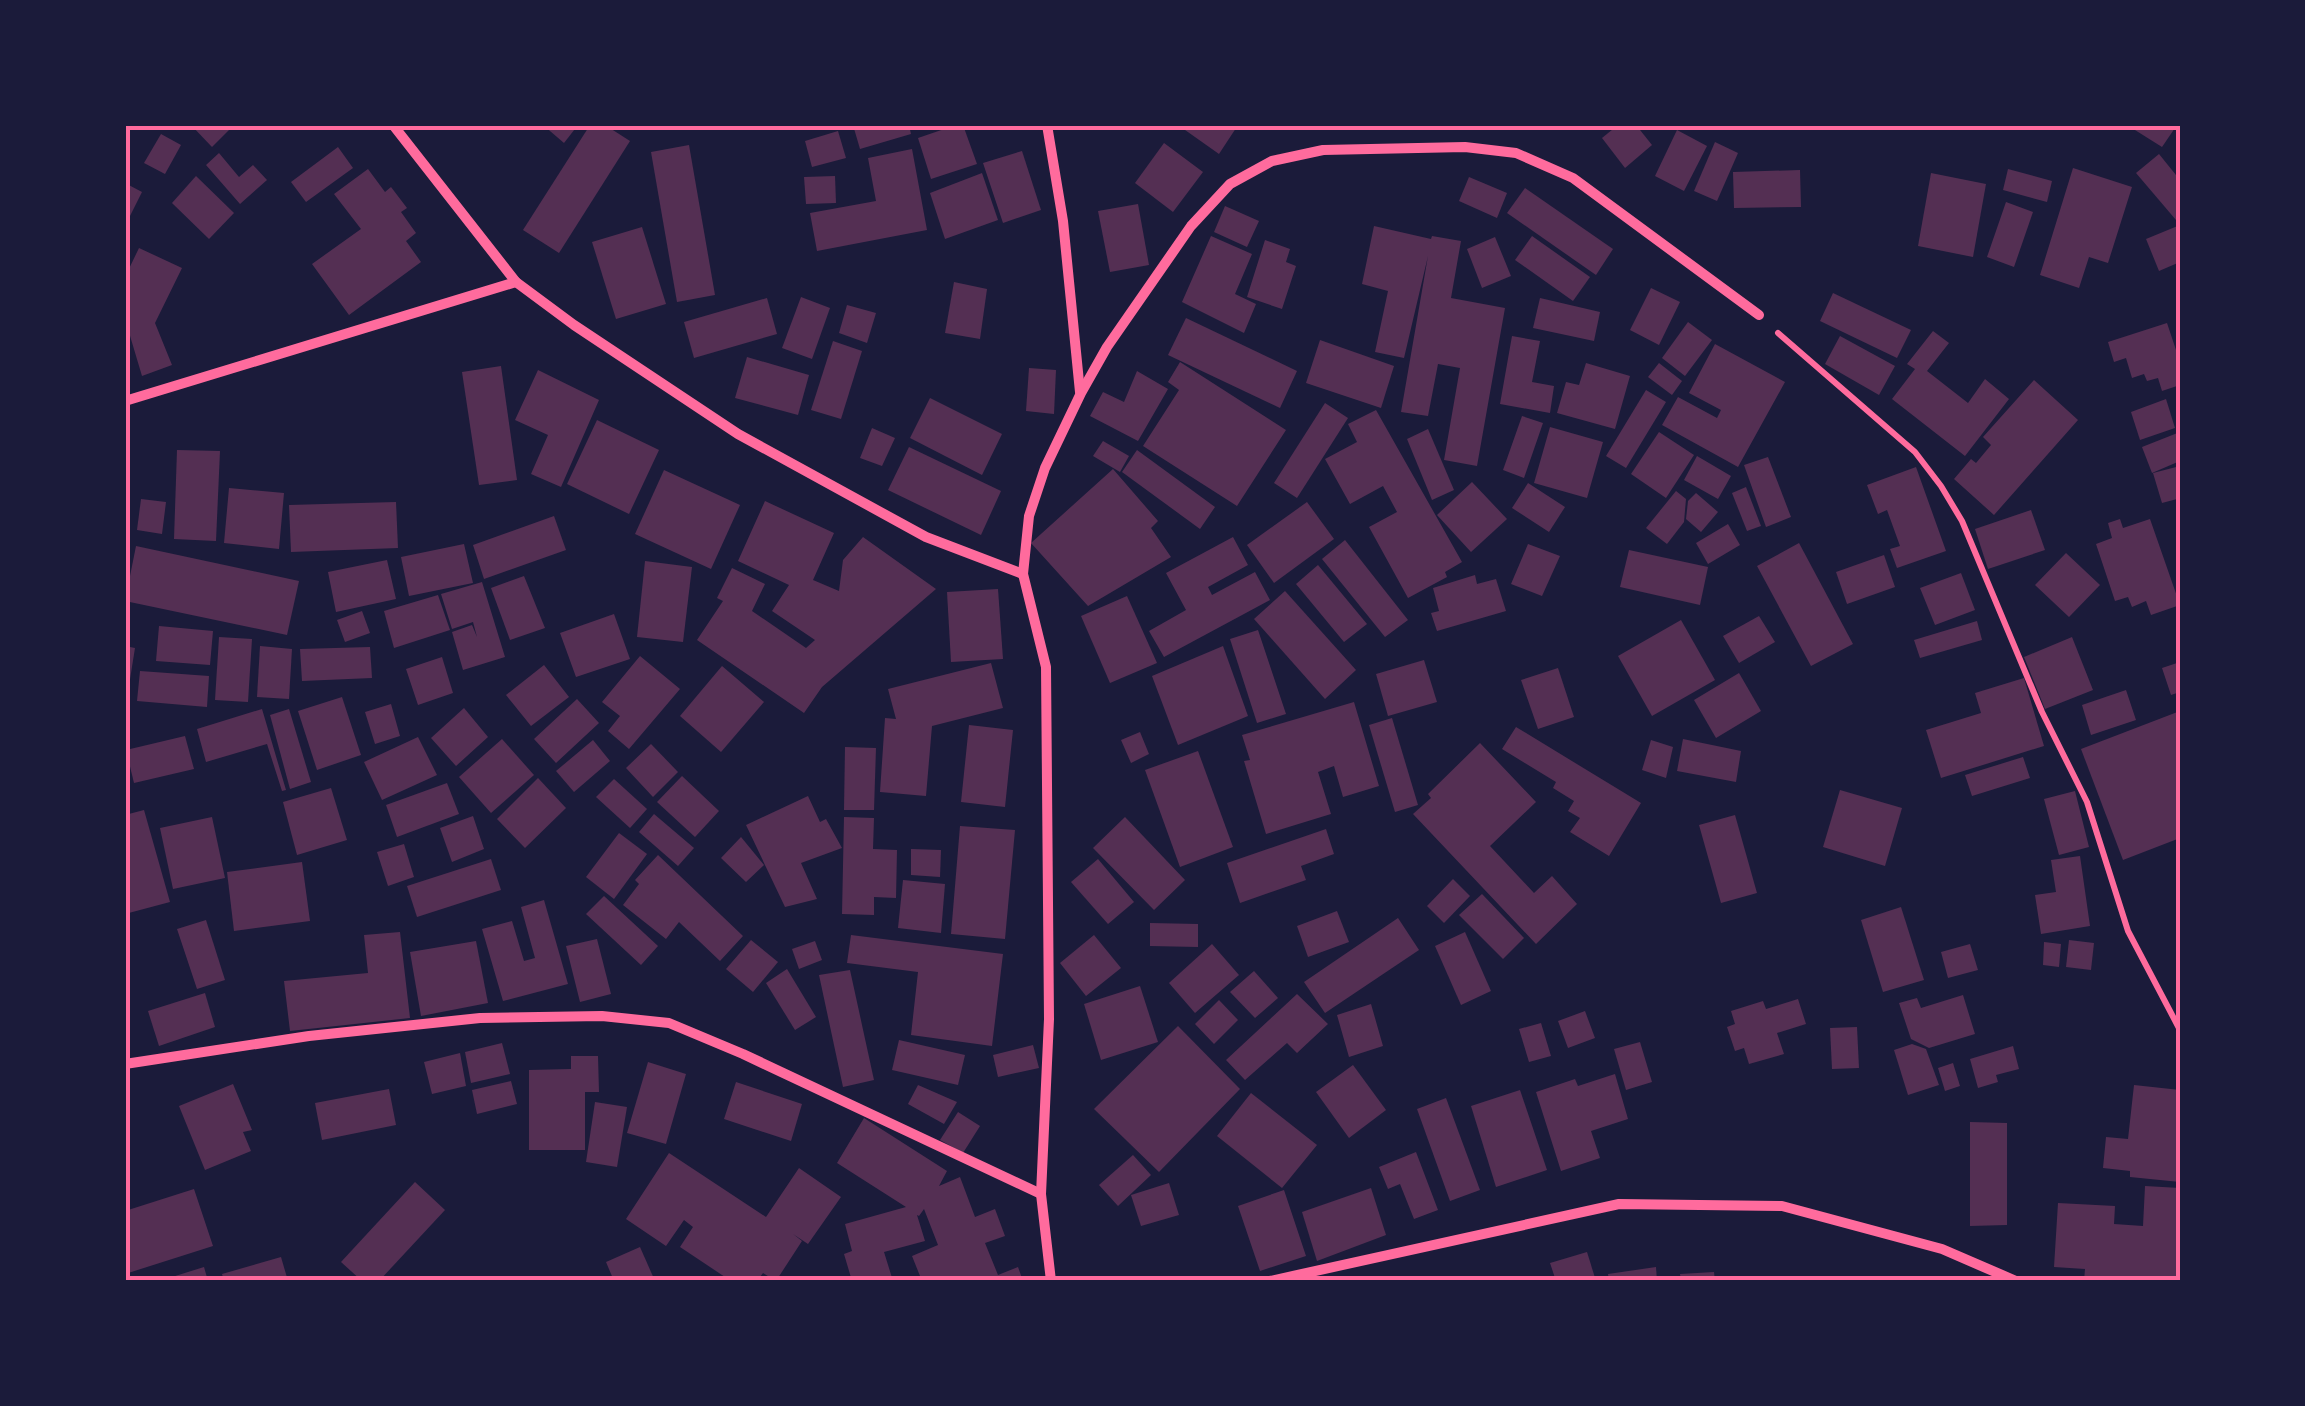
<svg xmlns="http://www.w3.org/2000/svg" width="2305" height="1406" font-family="'Archivo Narrow',sans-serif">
	<rect width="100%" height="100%" fill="#1b1b3a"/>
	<g fill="#542f53">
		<path d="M191,125H234L212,147Z"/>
		<path d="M543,125H578L564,143Z"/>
		<path d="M590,125H605L630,141L559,253L523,230Z"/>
		<path d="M853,125H909L911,134L860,149Z"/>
		<path d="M956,125H963L977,164L931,179L918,138Z"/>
		<path d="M1178,125H1238L1219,154Z"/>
		<path d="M1618,125H1636L1652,145L1625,168L1602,138Z"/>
		<path d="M2127,125H2177L2162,147Z"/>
		<path d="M1677,130L1707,146L1684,191L1655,176Z"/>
		<path d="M838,131L846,158L812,167L805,141Z"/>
		<path d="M161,134L181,145L165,174L144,163Z"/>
		<path d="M1715,142L1738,153L1717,201L1694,191Z"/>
		<path d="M1164,143L1203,172L1173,212L1135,183Z"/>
		<path d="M689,145L715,295L677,302L651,152Z"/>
		<path d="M338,147L353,168L306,202L291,182Z"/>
		<path d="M912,149L927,230L817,251L810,213L876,201L868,158Z"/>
		<path d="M1022,151L1041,210L1003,223L983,163Z"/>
		<path d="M219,153L239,177L253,165L267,180L240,204L206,165Z"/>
		<path d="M2159,154L2180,180V217L2176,220L2136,173Z"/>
		<path d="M2073,168L2132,187L2108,263L2089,257L2079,288L2040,275Z"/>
		<path d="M368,169L385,192L391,187L407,208L401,212L416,233L406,241L421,262L349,315L312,264L361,229L334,194Z"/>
		<path d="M2008,169L2052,181L2047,202L2003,190Z"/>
		<path d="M1800,170L1801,207L1734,208L1733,172Z"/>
		<path d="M982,173L998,220L945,239L930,193Z"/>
		<path d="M1931,173L1986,184L1973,257L1918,246Z"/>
		<path d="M196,176L234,213L209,239L172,203Z"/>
		<path d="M835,176L836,203L806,204L804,177Z"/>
		<path d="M1469,177L1507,193L1497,218L1459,201Z"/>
		<path d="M125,183L142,192L125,226Z"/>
		<path d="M1525,188L1613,249L1596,275L1507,213Z"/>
		<path d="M2006,202L2033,212L2014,267L1987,257Z"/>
		<path d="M1138,204L1149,265L1110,272L1098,211Z"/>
		<path d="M1225,206L1259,221L1247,247L1214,232Z"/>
		<path d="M2180,225V262L2159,271L2146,239Z"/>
		<path d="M1374,226L1431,239L1432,236L1461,241L1451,298L1505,308L1477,466L1444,460L1460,368L1438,364L1428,416L1401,412L1428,256L1404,358L1375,352L1388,291L1362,284Z"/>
		<path d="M642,227L666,304L616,319L592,242Z"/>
		<path d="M1211,236L1252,254L1235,294L1256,304L1244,333L1182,302Z"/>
		<path d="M1532,236L1590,277L1573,301L1515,260Z"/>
		<path d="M1495,237L1511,276L1482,288L1467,249Z"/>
		<path d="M1265,240L1290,249L1286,262L1296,266L1282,309L1247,297Z"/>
		<path d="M139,248L182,268L155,323L172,365L142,376L125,319V277Z"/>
		<path d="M954,282L987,289L980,339L945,333Z"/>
		<path d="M1651,288L1680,302L1659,345L1630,330Z"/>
		<path d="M1833,293L1911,330L1897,358L1820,321Z"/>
		<path d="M801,297L830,308L812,359L782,348Z"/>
		<path d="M767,298L777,334L694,358L684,322Z"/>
		<path d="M1540,298L1600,312L1594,341L1533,328Z"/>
		<path d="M847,305L876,313L867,343L839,333Z"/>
		<path d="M1186,318L1297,371L1280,408L1168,355Z"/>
		<path d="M1688,322L1712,340L1685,376L1662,358Z"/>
		<path d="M2167,323L2180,362V385L2162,391L2158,378L2147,381L2144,374L2132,378L2126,358L2114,362L2108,342Z"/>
		<path d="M1933,331L1949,343L1927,371L1968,403L1985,379L2009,399L1965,456L1892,399L1915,369L1907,364Z"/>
		<path d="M1512,336L1540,341L1532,382L1554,386L1550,413L1500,404Z"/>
		<path d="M1840,336L1895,366L1879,395L1825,364Z"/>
		<path d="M1320,340L1394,366L1381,408L1306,383Z"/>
		<path d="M833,341L862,351L841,419L811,410Z"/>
		<path d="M1715,344L1785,382L1738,467L1662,425L1678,397L1717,418L1721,410L1689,393Z"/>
		<path d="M747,357L809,375L798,415L735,398Z"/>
		<path d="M1180,362L1286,430L1237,506L1143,446L1179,390L1168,382Z"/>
		<path d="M1586,363L1630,376L1615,429L1557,413L1566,382L1579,385Z"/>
		<path d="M1659,363L1682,381L1672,395L1648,377Z"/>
		<path d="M501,366L517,480L479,485L462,372Z"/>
		<path d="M1029,368L1056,370L1054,414L1026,411Z"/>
		<path d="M538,370L599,400L561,487L531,474L548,435L515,420Z"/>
		<path d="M1137,371L1168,389L1138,441L1090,416L1103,392L1124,402Z"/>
		<path d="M2034,380L2078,420L1994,515L1954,479L1971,459L1976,463L1991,445L1983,437Z"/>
		<path d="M1646,390L1666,402L1626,468L1606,456Z"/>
		<path d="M930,398L1002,434L982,475L910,438Z"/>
		<path d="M2166,399L2175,428L2140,440L2131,412Z"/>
		<path d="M1325,403L1348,418L1297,498L1274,483Z"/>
		<path d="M1376,410L1462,562L1445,572L1447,577L1408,598L1369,527L1397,512L1383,486L1350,504L1325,459L1357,442L1348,424Z"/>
		<path d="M1522,416L1543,423L1524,478L1503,470Z"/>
		<path d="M597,420L659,450L629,514L567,484Z"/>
		<path d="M1550,427L1603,442L1587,498L1534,483Z"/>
		<path d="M872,428L895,438L882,466L860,458Z"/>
		<path d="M1428,429L1454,490L1432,500L1407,439Z"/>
		<path d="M1659,432L1694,455L1666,498L1631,474Z"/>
		<path d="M2180,432V461L2152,473L2142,447Z"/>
		<path d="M1103,441L1129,456L1120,472L1093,456Z"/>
		<path d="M909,447L1001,491L981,535L888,490Z"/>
		<path d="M177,450L220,451L216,541L174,539Z"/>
		<path d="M1137,450L1215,507L1200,529L1122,472Z"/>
		<path d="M1697,456L1731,476L1718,499L1684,480Z"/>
		<path d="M1768,457L1791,517L1766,527L1744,465Z"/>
		<path d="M2180,466V507H2179L2177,499L2162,503L2153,473Z"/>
		<path d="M1916,467L1946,551L1897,568L1890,549L1900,546L1887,510L1878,514L1867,485Z"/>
		<path d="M1113,469L1158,521L1151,528L1171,557L1088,606L1031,543Z"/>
		<path d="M664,470L740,505L711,569L635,534Z"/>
		<path d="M1472,482L1507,519L1471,552L1437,515Z"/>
		<path d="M1528,483L1565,507L1549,532L1512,508Z"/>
		<path d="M1746,487L1761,526L1747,531L1732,493Z"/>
		<path d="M229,488L284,493L279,549L224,543Z"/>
		<path d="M1676,491L1686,499L1684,522L1667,544L1646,528Z"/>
		<path d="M1696,493L1718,512L1701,532L1686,519L1688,501Z"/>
		<path d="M141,499L166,502L162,534L137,530Z"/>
		<path d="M765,501L834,533L813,580L839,591L843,560L863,537L936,589L822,687L804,713L697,640L723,601L717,598L732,568L765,584L752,611L806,648L815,640L772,611L789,585L738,561Z"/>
		<path d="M396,502L398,548L291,552L289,505Z"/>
		<path d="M1307,502L1334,539L1274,583L1247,545Z"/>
		<path d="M2031,510L2045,550L1988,569L1975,529Z"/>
		<path d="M554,516L566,550L484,579L473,545Z"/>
		<path d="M2120,519L2123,528L2150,519L2180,605L2151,615L2146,601L2132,607L2128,597L2115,601L2096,544L2112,538L2108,523Z"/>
		<path d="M1728,524L1740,545L1708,564L1696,543Z"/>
		<path d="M1233,537L1248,565L1208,587L1212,595L1255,572L1270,600L1164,657L1149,631L1186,610L1166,573Z"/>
		<path d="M1345,540L1408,620L1385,637L1322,559Z"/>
		<path d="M1799,543L1853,644L1811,666L1757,566Z"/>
		<path d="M464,544L473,583L409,596L401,557Z"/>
		<path d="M1528,544L1560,556L1542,596L1511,584Z"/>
		<path d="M136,546L299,581L287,635L125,601Z"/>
		<path d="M1629,550L1708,567L1700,605L1620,587Z"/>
		<path d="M2066,553L2100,585L2069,617L2035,585Z"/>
		<path d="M1884,555L1895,587L1847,604L1836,572Z"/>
		<path d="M387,560L396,599L336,612L328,572Z"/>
		<path d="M645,561L692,567L683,642L637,637Z"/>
		<path d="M1318,565L1367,624L1344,642L1296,584Z"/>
		<path d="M1961,573L1975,610L1935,625L1920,588Z"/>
		<path d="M1475,575L1477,584L1496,579L1506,611L1437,631L1431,613L1439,611L1433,588Z"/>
		<path d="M524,576L545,628L510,640L491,588Z"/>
		<path d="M482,582L505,657L463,670L452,632L472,625L477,637L473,622L452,629L441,594Z"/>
		<path d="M998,589L1003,659L951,662L947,592Z"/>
		<path d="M1285,591L1356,670L1325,699L1254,619Z"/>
		<path d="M438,595L450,630L394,648L384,611Z"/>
		<path d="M1127,596L1157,663L1110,683L1081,616Z"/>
		<path d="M362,611L370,633L345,642L337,620Z"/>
		<path d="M614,614L630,659L576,677L560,633Z"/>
		<path d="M1759,616L1775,642L1739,663L1723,636Z"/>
		<path d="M1681,620L1715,680L1652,716L1618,656Z"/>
		<path d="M1977,621L1982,640L1920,658L1914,640Z"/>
		<path d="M159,626L213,631L210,665L156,661Z"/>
		<path d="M1258,630L1286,714L1257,723L1230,639Z"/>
		<path d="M219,637L252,639L248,702L215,700Z"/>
		<path d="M2072,637L2093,690L2045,709L2024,657Z"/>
		<path d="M125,646L135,648L127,698H125Z"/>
		<path d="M260,646L292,649L289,699L257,697Z"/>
		<path d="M1223,646L1248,716L1178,745L1152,676Z"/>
		<path d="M370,647L372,678L302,681L300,649Z"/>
		<path d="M640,656L680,689L629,749L608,731L620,716L602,702Z"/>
		<path d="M442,657L453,693L418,705L406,669Z"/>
		<path d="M1424,660L1437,702L1388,716L1376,674Z"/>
		<path d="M2180,662V692L2171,695L2162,668Z"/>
		<path d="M991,663L1003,708L932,726L926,796L880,792L885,718L896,719L888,689Z"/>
		<path d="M544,665L569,697L531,726L506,695Z"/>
		<path d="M722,666L764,702L721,752L680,716Z"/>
		<path d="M1558,668L1574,717L1538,729L1521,680Z"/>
		<path d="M140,671L209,676L207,707L137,701Z"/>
		<path d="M1739,673L1761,711L1716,738L1694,700Z"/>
		<path d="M2024,678L2044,746L1941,778L1926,730L1981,713L1975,693Z"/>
		<path d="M2126,690L2136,720L2091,735L2082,705Z"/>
		<path d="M342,697L361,755L317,770L298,711Z"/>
		<path d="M577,699L599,723L556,763L534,739Z"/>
		<path d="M1354,702L1379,786L1343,797L1334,766L1318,772L1331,814L1266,834L1244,761L1250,760L1242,735Z"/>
		<path d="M391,704L400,736L375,744L365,712Z"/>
		<path d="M464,708L488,737L456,766L431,738Z"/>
		<path d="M262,709L286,790L282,791L267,744L206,762L197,729Z"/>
		<path d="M289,709L311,782L290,789L270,715Z"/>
		<path d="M2180,711V838L2123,860L2081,749Z"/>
		<path d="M1392,718L1418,805L1395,812L1369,725Z"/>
		<path d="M969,725L1013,730L1005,807L961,802Z"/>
		<path d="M1516,727L1641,803L1609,856L1570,832L1580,818L1568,811L1574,801L1553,788L1556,782L1502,749Z"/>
		<path d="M1140,732L1149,754L1131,763L1121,740Z"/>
		<path d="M185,736L194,769L134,783L126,750Z"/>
		<path d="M418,737L437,775L382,800L364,762Z"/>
		<path d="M502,739L534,775L491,813L459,777Z"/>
		<path d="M1683,739L1741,751L1736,782L1677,771Z"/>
		<path d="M593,740L610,761L574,792L556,771Z"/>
		<path d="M1651,740L1673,747L1666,778L1642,770Z"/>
		<path d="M1480,743L1536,802L1490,846L1534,893L1552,876L1577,904L1536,944L1413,814L1431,798L1428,794Z"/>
		<path d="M651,744L678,772L653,797L626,768Z"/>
		<path d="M845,747L876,748L874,810H844Z"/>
		<path d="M1198,751L1233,847L1180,867L1145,770Z"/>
		<path d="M2023,757L2030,778L1972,796L1965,775Z"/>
		<path d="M682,776L719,811L695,837L657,802Z"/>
		<path d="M538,778L566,808L525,848L497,819Z"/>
		<path d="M614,779L647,809L630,828L596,797Z"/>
		<path d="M447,783L459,814L397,837L386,805Z"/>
		<path d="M331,788L347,840L297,855L283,802Z"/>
		<path d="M1840,790L1902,808L1885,866L1823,847Z"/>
		<path d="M2075,791L2089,847L2059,855L2044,799Z"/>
		<path d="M808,796L820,822L826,819L842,848L801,863L817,899L785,907L746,825Z"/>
		<path d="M144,810L170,902L125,914V815Z"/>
		<path d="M654,814L694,848L678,866L639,832Z"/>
		<path d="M1735,815L1757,893L1721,903L1699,825Z"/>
		<path d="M473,816L484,849L452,862L440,828Z"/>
		<path d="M212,817L225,878L173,889L160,828Z"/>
		<path d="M844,817L874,818L873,849L897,850L896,898L874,897V915L842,914Z"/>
		<path d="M1125,817L1185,880L1154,910L1093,848Z"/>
		<path d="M960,826L1015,830L1005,939L951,934Z"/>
		<path d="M1326,829L1334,854L1301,866L1306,880L1240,903L1227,863Z"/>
		<path d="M619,833L647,854L614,899L586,877Z"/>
		<path d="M741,837L764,865L746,882L721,858Z"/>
		<path d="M404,844L414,877L388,886L377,852Z"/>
		<path d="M911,849L941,850L940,877L911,875Z"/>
		<path d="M658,855L743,936L720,961L679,922L666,939L623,905L639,884L635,880Z"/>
		<path d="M2080,856L2090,926L2041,934L2035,895L2056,892L2051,860Z"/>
		<path d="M491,859L501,890L417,917L407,886Z"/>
		<path d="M1098,859L1134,902L1108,924L1071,882Z"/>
		<path d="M302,862L310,921L234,931L227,872Z"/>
		<path d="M1453,879L1470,896L1444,923L1427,906Z"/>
		<path d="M903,880L945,884L941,933L898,928Z"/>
		<path d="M1482,894L1524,938L1503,959L1459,915Z"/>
		<path d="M604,896L658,946L641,965L586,914Z"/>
		<path d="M544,900L568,984L503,1001L482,929L512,921L524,961L535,958L521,907Z"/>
		<path d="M1901,907L1924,980L1883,992L1861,920Z"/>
		<path d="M1337,911L1349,942L1308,957L1297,926Z"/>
		<path d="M1398,918L1419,950L1325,1013L1304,982Z"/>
		<path d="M206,920L225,980L197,989L177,929Z"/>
		<path d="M1150,923L1198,924V947L1150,946Z"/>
		<path d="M400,932L410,1018L290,1031L284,981L368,973L364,935Z"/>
		<path d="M1465,932L1491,991L1461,1005L1435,946Z"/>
		<path d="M851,935L1003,954L992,1046L911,1035L918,972L847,963Z"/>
		<path d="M1094,935L1121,968L1086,996L1060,963Z"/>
		<path d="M597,939L611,994L580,1002L566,946Z"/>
		<path d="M751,940L778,962L753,992L726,969Z"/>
		<path d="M2069,940L2094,943L2091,970L2066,967Z"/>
		<path d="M476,941L488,1003L421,1016L410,952Z"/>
		<path d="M815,941L822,960L799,969L792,949Z"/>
		<path d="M2044,942L2061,944L2059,967L2043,965Z"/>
		<path d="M1212,944L1239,975L1195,1013L1169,983Z"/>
		<path d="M1970,944L1978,970L1948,978L1941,952Z"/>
		<path d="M787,969L816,1017L795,1030L766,983Z"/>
		<path d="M850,970L874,1080L843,1087L819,975Z"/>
		<path d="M1254,971L1278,998L1255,1018L1230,992Z"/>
		<path d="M1140,986L1158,1042L1101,1060L1084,1004Z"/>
		<path d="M205,993L215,1027L159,1046L148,1011Z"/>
		<path d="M1297,994L1328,1024L1297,1053L1287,1043L1245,1080L1226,1060Z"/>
		<path d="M1963,995L1975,1034L1929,1048L1911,1039L1899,1003L1917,998L1921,1008Z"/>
		<path d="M1798,999L1806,1024L1777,1033L1784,1054L1749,1064L1744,1048L1735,1051L1727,1027L1735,1024L1731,1011L1763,1001L1766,1009Z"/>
		<path d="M1219,1000L1238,1020L1214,1044L1195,1024Z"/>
		<path d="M1371,1004L1383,1046L1349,1057L1337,1015Z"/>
		<path d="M1585,1011L1595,1038L1568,1048L1558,1021Z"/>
		<path d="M1541,1023L1551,1056L1529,1062L1519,1029Z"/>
		<path d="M1178,1026L1240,1089L1159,1172L1094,1109Z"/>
		<path d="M1857,1027L1859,1068L1832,1069L1830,1028Z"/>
		<path d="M899,1040L965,1055L958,1085L892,1070Z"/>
		<path d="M1640,1042L1652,1082L1626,1090L1614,1049Z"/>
		<path d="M502,1043L510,1074L471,1083L465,1052Z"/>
		<path d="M1912,1044L1926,1049L1939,1085L1908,1095L1894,1050Z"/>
		<path d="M1033,1045L1039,1068L998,1077L993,1055Z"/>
		<path d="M2013,1046L2019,1069L1996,1075L1998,1082L1978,1088L1970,1059Z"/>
		<path d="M460,1053L466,1086L432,1094L424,1062Z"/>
		<path d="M571,1056H598L599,1092H585V1150H529V1070L571,1069Z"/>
		<path d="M648,1062L686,1074L666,1144L627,1133Z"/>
		<path d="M1953,1063L1960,1086L1945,1091L1938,1068Z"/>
		<path d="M1353,1065L1386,1110L1349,1138L1316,1092Z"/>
		<path d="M1615,1074L1628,1119L1591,1131L1600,1158L1561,1171L1536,1092L1575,1079L1578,1086Z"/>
		<path d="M511,1081L517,1104L477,1114L472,1090Z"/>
		<path d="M736,1082L802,1104L791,1141L724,1119Z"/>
		<path d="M233,1084L252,1130L243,1132L251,1151L205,1170L179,1106Z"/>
		<path d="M918,1085L957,1102L944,1124L908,1104Z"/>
		<path d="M2134,1085L2180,1090V1182L2130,1177V1171L2103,1168L2106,1137L2128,1139Z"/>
		<path d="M389,1089L396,1125L322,1140L315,1103Z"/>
		<path d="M1520,1090L1547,1170L1496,1187L1471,1106Z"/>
		<path d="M1251,1093L1317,1145L1282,1188L1217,1136Z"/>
		<path d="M1446,1098L1480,1190L1450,1201L1417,1109Z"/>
		<path d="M595,1102L627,1107L617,1167L586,1162Z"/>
		<path d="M958,1112L980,1126L963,1153L940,1140Z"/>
		<path d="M864,1118L947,1171L939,1186L960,1177L975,1217L995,1209L1005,1236L985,1243L998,1275L1018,1267L1023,1281H922L912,1256L938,1245L924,1209L919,1216L917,1215L925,1241L884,1252L893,1281H852L844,1254L852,1251L845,1224L906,1207L837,1163Z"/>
		<path d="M1970,1122L2007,1123V1225L1970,1226Z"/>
		<path d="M1416,1152L1438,1210L1414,1219L1400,1184L1388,1189L1379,1167Z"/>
		<path d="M669,1153L766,1217L799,1168L841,1197L808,1244L793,1234L802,1241L776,1281L763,1273L757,1281H731L680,1247L693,1227L684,1220L666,1246L626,1219Z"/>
		<path d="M1133,1155L1151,1175L1118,1206L1099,1185Z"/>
		<path d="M415,1182L445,1210L379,1281H362L341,1262Z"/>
		<path d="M1169,1183L1179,1215L1141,1226L1131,1195Z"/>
		<path d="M2145,1186L2180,1188V1281H2084L2085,1269L2054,1267L2058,1203L2115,1206L2114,1224L2143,1226Z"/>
		<path d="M1371,1188L1386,1235L1317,1261L1302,1212Z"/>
		<path d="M194,1189L213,1246L125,1274V1211Z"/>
		<path d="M1284,1190L1306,1256L1260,1271L1238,1206Z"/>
		<path d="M640,1247L655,1281H614L606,1262Z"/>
		<path d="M1587,1252L1596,1281H1556L1550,1263Z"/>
		<path d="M281,1257L288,1281H224L222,1274Z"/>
		<path d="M204,1267L208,1281H173L172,1277Z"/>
		<path d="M1656,1267L1657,1281H1609L1608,1274Z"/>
		<path d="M1714,1272L1715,1281H1681L1680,1274Z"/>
	</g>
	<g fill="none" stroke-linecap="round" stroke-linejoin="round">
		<path stroke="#ff6b9d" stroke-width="6" d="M1778,333L1915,452L1941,486L1962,521L2042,712L2087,802L2128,931L2180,1030"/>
		<g stroke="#ff6b9d" stroke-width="10">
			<path d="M393,125L516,282L574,325L738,434L926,537L1023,574"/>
			<path d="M1047,125L1063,221L1080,392"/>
			<path d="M125,401L516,282"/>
			<path d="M125,1064L309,1036L480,1018L602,1016L669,1023L743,1054L1041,1194"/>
			<path d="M1051,1281L1041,1194L1049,1019L1046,667L1023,574L1029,516L1045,468L1081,393L1107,347L1191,226L1230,184L1272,161L1323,150L1465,147L1516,153L1573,178L1759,315"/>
			<path d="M1270,1281L1619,1204L1782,1206L1942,1249L2016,1281"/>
		</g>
	</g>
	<rect width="2305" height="1406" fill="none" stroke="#1b1b3a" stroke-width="255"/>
	<rect x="128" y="128" width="2050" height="1150" fill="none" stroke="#ff6b9d" stroke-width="4"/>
</svg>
